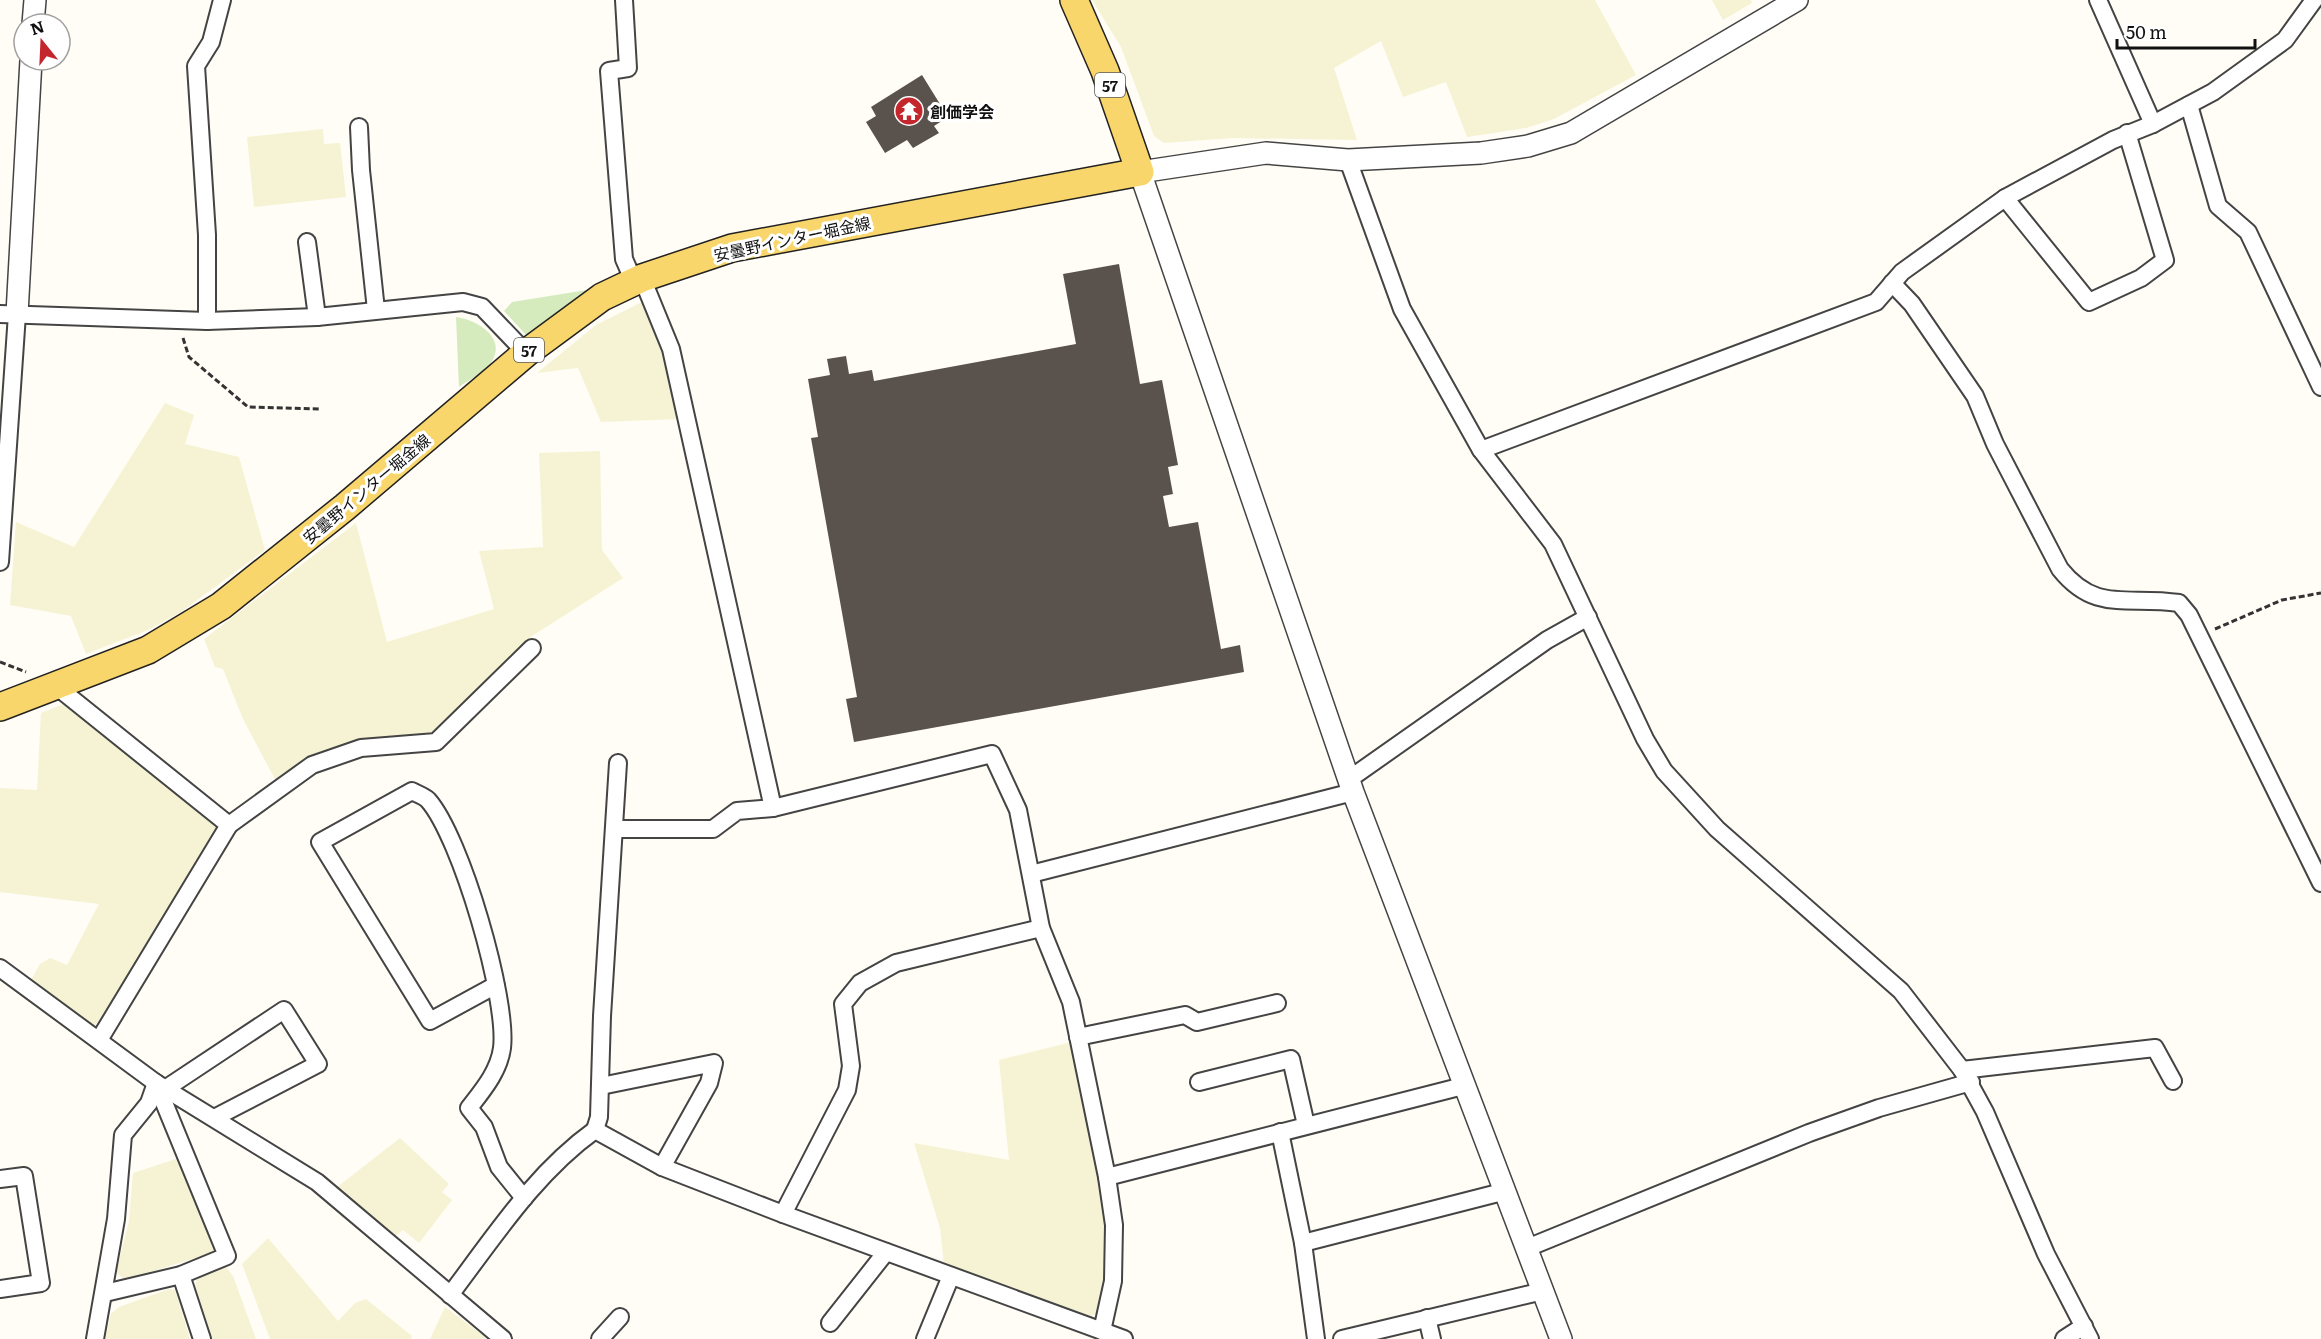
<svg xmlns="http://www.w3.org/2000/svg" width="2321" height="1339" font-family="Literata,'Noto Sans JP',serif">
	<rect width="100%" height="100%" fill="#fffdf5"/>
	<g fill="#f6f3d4">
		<path d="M1092,0H1595L1636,75L1554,119L1526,128L1467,137L1446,82L1403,97L1381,41L1334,68L1357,140L1233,138L1164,143L1154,136L1121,47Z"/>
		<path d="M1712,0H1751L1752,3L1723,20Z"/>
		<path d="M323,129L324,144L340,143L346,197L254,207L247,137Z"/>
		<path d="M644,301L665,350L681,419L601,422L578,368L537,373L596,325Z"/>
		<path d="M165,403L194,415L185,444L239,457L265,550L181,612L148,630L86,654L71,616L10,605L16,522L74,547Z"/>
		<path d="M600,451L602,550L623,578L532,636L431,735L310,757L276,781L243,719L223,669L215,667L204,639L356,523L387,642L494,609L479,551L543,547L539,453Z"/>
		<path d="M66,703L220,826L113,1008L94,1026L31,980L40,964L50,958L67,965L99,904L0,892V788L37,790L41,713Z"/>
		<path d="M1072,1042L1099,1173L1105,1229L1104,1290L1098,1313L1091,1316L944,1264L940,1228L914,1143L1009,1160L999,1060Z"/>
		<path d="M400,1138L449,1184L442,1192L452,1200L419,1243L403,1230L393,1238L336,1188Z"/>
		<path d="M179,1158L217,1246L211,1253L125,1280L116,1272L129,1221L133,1173Z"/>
		<path d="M268,1238L338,1321L355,1303L366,1299L412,1336L411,1339H270L242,1264Z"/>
		<path d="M224,1265L233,1276L256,1339H212L195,1284L200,1274Z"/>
		<path d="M169,1289L175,1290L190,1339H105L111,1314L119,1307Z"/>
		<path d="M445,1307L484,1336V1339H430Z"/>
	</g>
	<g fill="#d5ebbd">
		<path d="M587,290L526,335L504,311L512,302Z"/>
		<path d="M456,317C478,320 509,339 490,364C483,373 469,380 459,387Z"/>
	</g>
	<g fill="#5a524d">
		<path d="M922,75L948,117L934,126L939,133L913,148L907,140L885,153L866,122L876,116L871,107Z"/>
		<path d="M1119,264L1140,384L1162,380L1178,465L1168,467L1173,494L1163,496L1169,527L1198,522L1221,649L1240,645L1244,672L854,742L846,699L857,697L811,438L818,437L808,379L830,375L827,359L846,356L849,374L872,370L874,381L1076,344L1063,274Z"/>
	</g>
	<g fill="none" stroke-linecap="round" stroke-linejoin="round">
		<g stroke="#444" stroke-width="20">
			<g id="minor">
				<path d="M624,0L628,68L609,71L624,259L634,282"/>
				<path d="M2098,0L2153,124"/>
				<path d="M2189,105L2218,206L2248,232L2321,387"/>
				<path d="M359,127L361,170L376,310"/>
				<path d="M1348,160L1402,309L1481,450L1553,544L1645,739L1664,771L1717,829L1901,991L1962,1070L1985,1112L2046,1254L2090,1339"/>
				<path d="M2005,198L2089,302L2141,278L2165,260L2127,133"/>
				<path d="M307,242L317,317"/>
				<path d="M642,278L671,349L773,808L992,754L1018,810L1041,928L1071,1002L1107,1177L1114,1225L1113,1281L1102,1331"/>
				<path d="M1892,283L1912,304L1975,396L1995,444L2060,569C2096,614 2128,595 2179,603L2189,615L2321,883"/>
				<path d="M0,314L207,321L317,317L463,302L482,307L526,353"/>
				<path d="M207,321V235L196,66L211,42L222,0"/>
				<path d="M1481,450L1876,302L1902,272L2005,198L2113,140L2153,124L2213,92L2285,40L2314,0"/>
				<path d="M0,562L17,314"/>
				<path d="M56,686L229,825L99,1040"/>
				<path d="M1348,780L1547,640L1588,617"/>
				<path d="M229,825L312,765L361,748L436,742L532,648"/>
				<path d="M616,829H713L737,811L773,808"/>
				<path d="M1031,874L1353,792"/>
				<path d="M0,968L156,1083L317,1182L503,1339"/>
				<path d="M496,985L430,1021L320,842L412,791C417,794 424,796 428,800C461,837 508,999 502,1048C499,1071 483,1090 469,1108L484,1127L499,1167L524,1198"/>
				<path d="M1078,1037L1185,1015L1197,1022L1277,1003"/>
				<path d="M1962,1070L2155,1048L2173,1081"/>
				<path d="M1199,1082L1291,1059L1306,1125"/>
				<path d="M601,1086L714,1063L709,1083L662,1167"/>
				<path d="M165,1089L284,1010L318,1064L216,1117"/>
				<path d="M595,1130L599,1117L602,1016L618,763"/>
				<path d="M1280,1132L1303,1243L1316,1339"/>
				<path d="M1107,1177L1463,1086"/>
				<path d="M0,1179L24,1176L41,1283L0,1289"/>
				<path d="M783,1214L847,1090L851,1066L843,1004L860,983L896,963L1041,928"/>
				<path d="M1303,1243L1506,1191"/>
				<path d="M1527,1248L1809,1133L1879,1108L1971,1082"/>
				<path d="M181,1275L202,1339"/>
				<path d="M105,1293L181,1275L227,1256L156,1083"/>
				<path d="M450,1295C494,1237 535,1173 595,1130L662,1167L783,1214L1124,1339"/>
				<path d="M1427,1318L1432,1339"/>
				<path d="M830,1323L886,1252"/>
				<path d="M95,1339L116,1219L123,1135L149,1103L156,1083"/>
				<path d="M600,1339L620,1317"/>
				<path d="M925,1339L951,1276"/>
				<path d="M1342,1339L1543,1291"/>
				<path d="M2064,1339L2084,1326"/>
			</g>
		</g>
		<g stroke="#444" stroke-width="24">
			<g id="tertiary">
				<path d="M33,24L35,0"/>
				<path d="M17,314L31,60"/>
				<path d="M1561,1339L1353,792L1140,172L1266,153L1348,160L1481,153L1528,146L1571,133L1797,0"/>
			</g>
		</g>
		<g stroke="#222" stroke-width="30">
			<path id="primary" d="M0,707L148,650L221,606L345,507L526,353L602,297L642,278L732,248L1140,172L1105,71L1074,0"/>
		</g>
		<g stroke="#333" stroke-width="3" stroke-dasharray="6 3" stroke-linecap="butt">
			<path d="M183,338L189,357L248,407L320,409"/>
			<path d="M2215,629L2282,600L2321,593"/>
			<path d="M0,662L26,672"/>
		</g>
		<use href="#minor" stroke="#fff" stroke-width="16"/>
		<use href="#tertiary" stroke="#fff" stroke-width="21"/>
		<use href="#primary" stroke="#f9d66b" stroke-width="27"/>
	</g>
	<defs>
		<g id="temple-disc" transform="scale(1.5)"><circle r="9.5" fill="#c4262e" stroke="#fff"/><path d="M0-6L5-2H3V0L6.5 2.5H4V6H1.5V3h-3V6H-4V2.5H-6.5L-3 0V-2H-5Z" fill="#fff"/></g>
	</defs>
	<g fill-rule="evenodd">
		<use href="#temple-disc" x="909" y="111"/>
	</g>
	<g text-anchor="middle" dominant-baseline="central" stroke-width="6" stroke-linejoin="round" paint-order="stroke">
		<g fill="#fff" stroke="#585858" stroke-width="1.5">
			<rect x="1095" y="73" width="30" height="24" rx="4.5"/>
			<rect x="514" y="338" width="30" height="24" rx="4.5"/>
		</g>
		<g font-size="15" font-weight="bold" fill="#111">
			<text x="1110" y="85">57</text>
			<text x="529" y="350">57</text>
		</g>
		<g font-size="16" font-weight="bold" fill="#111" stroke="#fff" text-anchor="start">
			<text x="930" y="111">創価学会</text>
		</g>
		<g font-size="16" fill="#111" stroke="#fff">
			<text transform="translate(792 238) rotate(-12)">安曇野インター堀金線</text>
			<text transform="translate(366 488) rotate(-40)">安曇野インター堀金線</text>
		</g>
	</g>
	<g transform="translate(42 42) rotate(342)"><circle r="28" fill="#ffffff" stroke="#a0a0a0" stroke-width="1.5"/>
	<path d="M0-4.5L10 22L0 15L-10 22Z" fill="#c4262e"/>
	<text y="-9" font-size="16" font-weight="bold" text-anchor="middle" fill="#111111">N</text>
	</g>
	<path d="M2117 39v9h138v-9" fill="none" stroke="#111111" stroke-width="3"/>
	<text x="2126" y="39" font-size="18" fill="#111111" stroke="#ffffff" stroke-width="4.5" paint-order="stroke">50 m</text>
</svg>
